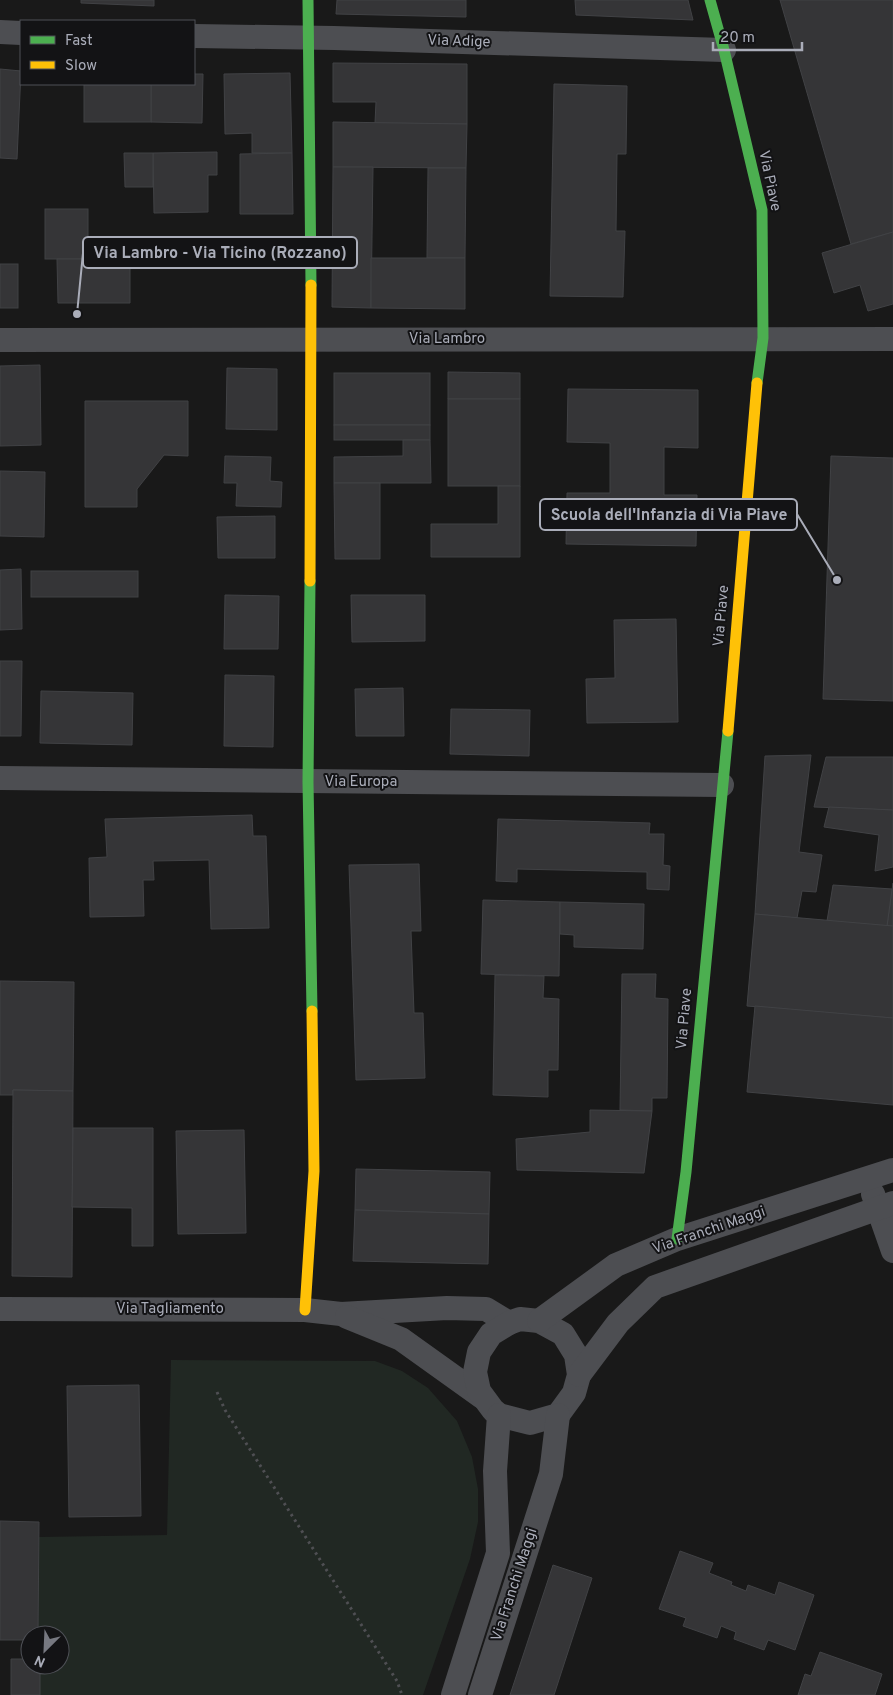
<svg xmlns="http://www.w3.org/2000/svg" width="893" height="1695" font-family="Overpass,sans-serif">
	<rect width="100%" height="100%" fill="#191919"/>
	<path fill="#212823" d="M171,1360L375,1361L402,1371L428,1388L457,1421L472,1457L478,1489V1522L470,1559L423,1695H40V1665H60V1635H38L39,1537L167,1535Z"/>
	<g fill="#353537" stroke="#414245">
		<path d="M81,0H154V6L81,3Z"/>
		<path d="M337,0H466V17L336,14Z"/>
		<path d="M575,0H688L693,20L576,15Z"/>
		<path d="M780,0H893V232L851,244Z"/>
		<path d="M333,63L467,64V124L375,123L376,102H333Z"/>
		<path d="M0,69L21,71L17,159L0,158Z"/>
		<path d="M290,73L292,153H252V133L225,134L224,74Z"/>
		<path d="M194,74H203L202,123L151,122V84H194Z"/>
		<rect x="84" y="84" width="67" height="38"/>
		<path d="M554,84L627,86L626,154H617L616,231H625L623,297L550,296Z"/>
		<path d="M333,122L467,124L466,168L333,167Z"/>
		<path d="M217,152V175H208V212L154,213L153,153Z"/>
		<path d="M124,153H153V187H125Z"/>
		<path d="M292,153L293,214H240V154Z"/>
		<path d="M333,167H373L371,308L332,307Z"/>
		<path d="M428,168H466L465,258H427Z"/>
		<rect x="45" y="209" width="43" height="50"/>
		<path d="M893,232V304L868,311L860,285L834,293L822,253Z"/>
		<path d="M371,258H465V309L371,308Z"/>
		<path d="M57,259H130V303H58Z"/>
		<rect x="0" y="264" width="18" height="44"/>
		<path d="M40,365L41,445L0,446V366Z"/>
		<path d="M227,368L277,369V430L226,429Z"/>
		<path d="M448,372L520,373V399H448Z"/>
		<rect x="334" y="373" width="96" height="52"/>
		<path d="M568,389L698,390V448L664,447V495H697L696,546L566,544L567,493H610V443L567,442Z"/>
		<rect x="448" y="399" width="72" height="87"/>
		<path d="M85,401H188V456L164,455L137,489V507H85Z"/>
		<rect x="334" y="425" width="96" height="15"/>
		<path d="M403,440H430L431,483H334V457L403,456Z"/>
		<path d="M225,456L271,457L270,481L282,482L281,507L236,506L237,483H224Z"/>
		<path d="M831,456L893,458V701L823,699Z"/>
		<path d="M0,471L45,472L44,537L0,536Z"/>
		<path d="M334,483H380V559H335Z"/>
		<path d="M498,486H520V557H431V524H498Z"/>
		<path d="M275,516V558H218L217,517Z"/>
		<path d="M21,569L22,629L0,630V570Z"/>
		<rect x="31" y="571" width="107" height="26"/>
		<path d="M225,595L279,596L278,649H224Z"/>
		<path d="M351,595H425V641L352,642Z"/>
		<path d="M676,619L678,722L587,723L586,679L615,678L614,620Z"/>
		<path d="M0,661H22L21,736H0Z"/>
		<path d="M225,675L274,676L273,747L224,746Z"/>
		<path d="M403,688L404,736H356L355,689Z"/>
		<path d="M41,691L133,693L132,745L40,743Z"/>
		<path d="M451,709L530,710L529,756L450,754Z"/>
		<path d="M811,755L799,852L822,855L816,892L802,891L797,918L755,914L765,756Z"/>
		<path d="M826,757H893V810L814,807Z"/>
		<path d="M829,807L893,810V867L875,871L879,835L824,827Z"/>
		<path d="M252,815L253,836H266L269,928L211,929L209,860L153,861L154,880H143L144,916L90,917L89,858L107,857L105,819Z"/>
		<path d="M498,819L650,823L649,834H664L663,865L670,866L669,890L647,889V872L517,869V882L496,881Z"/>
		<path d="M419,864L421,931H411L414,1013H423L425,1078L356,1080L349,865Z"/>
		<path d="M893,883V926H887Z"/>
		<path d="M833,885L892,889L887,926L827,921Z"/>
		<path d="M483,900L560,902L559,976L481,974Z"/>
		<path d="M560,902L644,904L643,949L574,947V935L560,934Z"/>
		<path d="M755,914L893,926V1018L747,1006Z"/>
		<path d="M622,974H656L655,998L668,999L667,1098H652V1111L620,1110Z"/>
		<path d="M495,975L544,976L543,998L559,999L558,1070H548V1097L493,1095Z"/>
		<path d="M0,981L74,982L73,1091L13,1090V1095H0Z"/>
		<path d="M755,1006L893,1018V1105L747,1092Z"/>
		<path d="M13,1090L73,1091L72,1277L12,1276Z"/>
		<path d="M590,1110L652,1111L644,1173L517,1170L516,1139L590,1132Z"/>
		<path d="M73,1128H153V1246H132V1208L72,1207Z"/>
		<path d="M244,1130L246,1233L178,1234L176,1131Z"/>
		<path d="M356,1169L490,1172L489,1214L355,1210Z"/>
		<path d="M355,1210L489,1214L488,1264L353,1261Z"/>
		<path d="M139,1385L141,1516L69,1517L67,1386Z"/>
		<path d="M0,1521L39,1522L38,1635H30V1640H0Z"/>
		<path d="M680,1551L713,1563L709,1573L732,1582L731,1585L746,1591L748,1585L775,1595L779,1582L814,1595L795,1650L768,1640L764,1650L734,1639L736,1632L721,1626L717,1638L683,1626L686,1618L659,1609Z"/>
		<path d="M553,1565L592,1578L554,1695H510Z"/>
		<path d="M820,1652L882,1674L875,1695H798L805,1674L811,1676Z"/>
		<path d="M11,1659H30V1665H40V1695H11Z"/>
	</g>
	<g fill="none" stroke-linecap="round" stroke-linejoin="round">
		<path stroke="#4f4f53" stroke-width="3" stroke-dasharray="2.5 4" stroke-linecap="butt" d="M217,1392L225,1410L397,1681L402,1695"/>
		<g stroke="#4d4e52" stroke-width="24">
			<path d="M0,32L21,33"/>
			<path d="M194,36L334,38L724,50"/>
			<path d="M0,340L893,339"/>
			<path d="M0,778L722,785"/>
			<path d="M873,1194L893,1251"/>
			<path d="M0,1309L305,1310L341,1314L447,1308L486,1309L509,1323"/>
			<path d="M347,1317L401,1339L482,1397"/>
			<path d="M520,1319L539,1321L563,1334L576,1355L579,1375L574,1393L558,1415L530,1423L499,1415L493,1410L479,1391L475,1372L479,1352L491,1334L509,1323Z"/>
			<path d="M539,1321L616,1265L677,1239L893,1170"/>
			<path d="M579,1375L618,1323L655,1287L893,1203"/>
			<path d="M453,1695L498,1553L495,1471L499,1415"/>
			<path d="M480,1695L551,1474L558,1415"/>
		</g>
		<g stroke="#4caf50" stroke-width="11">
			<path d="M308,0L311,285"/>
			<path d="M710,0L724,50L762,210L763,338L757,383"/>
			<path d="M310,581L308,782L312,1011"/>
			<path d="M677,1239L686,1172L728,731"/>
		</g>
		<g stroke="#ffc107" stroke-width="11">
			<path d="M310,581L311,285"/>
			<path d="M728,731L757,383"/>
			<path d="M305,1310L314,1171L312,1011"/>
		</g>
	</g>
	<g text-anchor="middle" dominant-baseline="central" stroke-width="4" stroke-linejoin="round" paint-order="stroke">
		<g font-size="15" fill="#aaadb9" stroke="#131315">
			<text transform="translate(459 42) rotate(2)">Via Adige</text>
			<text transform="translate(769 181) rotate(78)">Via Piave</text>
			<text x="447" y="339">Via Lambro</text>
			<text transform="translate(722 616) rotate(-85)">Via Piave</text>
			<text x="361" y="782">Via Europa</text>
			<text transform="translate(685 1019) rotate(-85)">Via Piave</text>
			<text transform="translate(709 1231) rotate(-19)">Via Franchi Maggi</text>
			<text x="170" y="1309">Via Tagliamento</text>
			<text transform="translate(515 1585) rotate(-72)">Via Franchi Maggi</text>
		</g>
	</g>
	<path fill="none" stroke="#aaadb9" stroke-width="2" d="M77 314L83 253M837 580L797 514"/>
	<g fill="#aaadb9" stroke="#131315" stroke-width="2">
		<circle cx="77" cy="314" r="5"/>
		<circle cx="837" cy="580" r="5"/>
	</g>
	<g fill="#131315" stroke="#aaadb9" stroke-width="2">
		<rect x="83" y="237" width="274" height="31" rx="5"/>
		<rect x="540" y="499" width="257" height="31" rx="5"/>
	</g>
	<g font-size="16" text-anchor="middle" font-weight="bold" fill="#aaadb9">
		<text x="220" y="258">Via Lambro - Via Ticino (Rozzano)</text>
		<text x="669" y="520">Scuola dell'Infanzia di Via Piave</text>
	</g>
	<rect x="20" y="20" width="175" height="65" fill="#131315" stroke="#4f5157"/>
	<rect x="30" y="36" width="25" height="8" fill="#4caf50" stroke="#4f5157"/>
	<text x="65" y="45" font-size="15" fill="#aaadb9">Fast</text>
	<rect x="30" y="61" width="25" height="8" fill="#ffc107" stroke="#4f5157"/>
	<text x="65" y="70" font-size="15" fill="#aaadb9">Slow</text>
	<g transform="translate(45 1650) rotate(204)"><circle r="24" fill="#131315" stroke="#4f5157"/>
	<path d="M0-4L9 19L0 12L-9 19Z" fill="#777981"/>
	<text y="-8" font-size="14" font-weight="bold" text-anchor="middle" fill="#aaadb9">N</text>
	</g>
	<path d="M713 42v8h89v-8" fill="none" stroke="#aaadb9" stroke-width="2.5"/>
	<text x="720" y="42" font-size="15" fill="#aaadb9" stroke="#131315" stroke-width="4" paint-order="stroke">20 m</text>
</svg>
